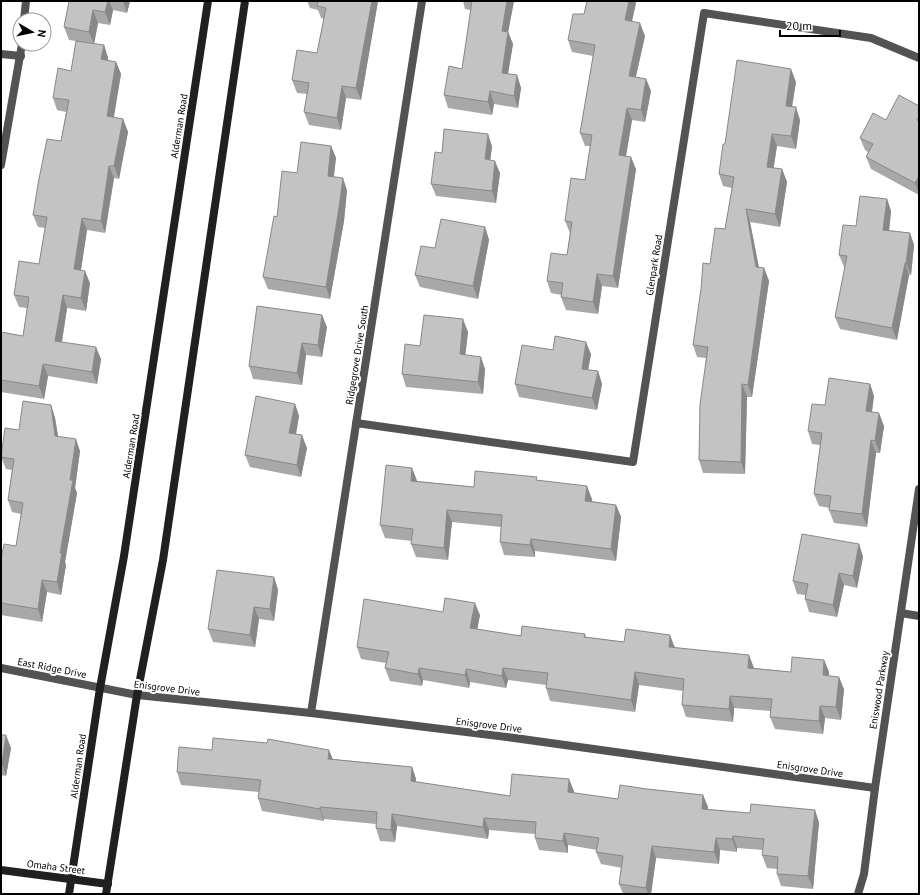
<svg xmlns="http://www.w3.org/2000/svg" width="920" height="895" font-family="'PT Sans',sans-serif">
	<rect width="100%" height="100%" fill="#fff"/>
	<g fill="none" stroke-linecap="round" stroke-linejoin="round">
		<g stroke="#535353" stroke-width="8">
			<path d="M24,20L26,1"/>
			<path d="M1,54L21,56"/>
			<path d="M1,165L22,44"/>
			<path d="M356,423L633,462L704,13L871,38L919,58"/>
			<path d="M901,613L919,616"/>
			<path d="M1,668L137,695L311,713L507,737L875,788"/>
			<path d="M311,713L422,1"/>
			<path d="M858,894L864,874L875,788L919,489"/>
		</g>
		<g stroke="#202020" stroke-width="8">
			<path d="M1,870L108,884"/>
			<path d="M69,894L100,688L124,556L208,1"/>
			<path d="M106,894L137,695L163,560L245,1"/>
		</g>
	</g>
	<g fill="#a8a8a8">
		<path d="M69,1H130L127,13L113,10L110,25L98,23L94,44L104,45L108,58V61L116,62L121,74L113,117L123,119L128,132L119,179L114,178L105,233L87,230L81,270L90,283L86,311L67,308L62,342L101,359L97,384L48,376L44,399L1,392V332L23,336L27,308L19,307L14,295L39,264L45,228L38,227L33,215L61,141L66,112L57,110L53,98L71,71L76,41L69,40L64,27Z"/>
		<path d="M307,1H378L361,100L346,98L341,130L309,125L304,112L307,94L297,93L292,80L317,53L324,19L321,18L318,10L310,8Z"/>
		<path d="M463,1H514L508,32L513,44L508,74L517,75L521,88L518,108L494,104L492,115L448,108L444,95L462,69L471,10L465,9Z"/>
		<path d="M587,1H635L636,3L632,22L645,36L636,77L646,79L651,91L645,122L632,120L626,156L636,169L618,288L602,286L598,314L566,310L561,297L562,295L551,293L547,281L567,255L570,233L565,221L585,180L590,146H585L580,133L593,56L572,52L568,40L584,14Z"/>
		<path d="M796,82L792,107L800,120L796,149L777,146L773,168L782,169L787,182L780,227L750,222L759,267L764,268L769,281L752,397H747L745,474L703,473L699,460L706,358L697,357L693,345L710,264L725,229L732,188L723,186L719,174L725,144Z"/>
		<path d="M919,106V195L871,169L866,157L868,152L865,150L860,138L886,120Z"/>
		<path d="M331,146L336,158L334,177L347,190L344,221L330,299L268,289L263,277L277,217L297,173Z"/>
		<path d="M492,146L490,160L500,173L496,203L436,196L431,184L442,153Z"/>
		<path d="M887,199L891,211L889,230L910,233L914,245L911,275H909L897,340L840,329L835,317L845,268L844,267L839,255L856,226Z"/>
		<path d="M485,227L489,240L478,299L420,287L415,275L435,248Z"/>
		<path d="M327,327L322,357L306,355L302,385L253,379L249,366Z"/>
		<path d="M468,332L465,355L485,369L483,394L406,387L402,374L420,346Z"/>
		<path d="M553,350L591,354L588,370L598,371L602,384L597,410L519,397L515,384Z"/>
		<path d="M870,384L874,396L872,412L884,426L880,453H876L867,527L834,523L829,510L830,508L819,506L814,494L820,445L812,444L808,431L825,405Z"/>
		<path d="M295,404L299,416L296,434L307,448L301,477L250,467L245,455Z"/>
		<path d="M51,405L55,418L58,436L80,451L75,488L77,493L65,562L66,565L61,595L47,592L42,622L1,615V559L16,546L21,514L12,512L8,500L12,470L6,469L1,457L19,430Z"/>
		<path d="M412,468L417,481L474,487L538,481L592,499L591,501L616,505L621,517L616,561L535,551V557L504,555L500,542L501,527L452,522L448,560L416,557L411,544L412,541L385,538L380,525Z"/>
		<path d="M859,544L863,557L857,588L844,585L837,617L809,612L805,599V595L797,594L793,581Z"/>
		<path d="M274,577L278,590L274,621L259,619L255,647L213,642L208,629Z"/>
		<path d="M443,612L480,615L477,629L521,636L585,634L586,637L624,642L675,648L754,668L791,672L824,660L829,672V676L844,689L841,720L825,718L823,734L775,729L770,717L771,711L734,708L733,722L686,717L682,705L683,691L639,685L635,712L550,701L546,688V685L508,680L506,688L470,682L469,688L423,680L422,686L390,681L385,668L386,663L361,659L357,647Z"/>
		<path d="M1,735L11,748L6,776L1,775Z"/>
		<path d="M212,750L333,759L412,767L416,779V782L510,796L574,791L573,793L618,799L647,789L703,795L708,807V809L819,822L813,889L781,886L777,874V869L767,868L762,855L763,850L737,848V852L720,850L719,864L656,858L651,894H623L619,884L622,868L601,864L596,852L597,850L568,845V853L539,850L535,838V834L489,830L488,839L397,826L395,842L380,841L376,828V824L324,819V821L262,811L258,798L259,792L181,785L177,772Z"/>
	</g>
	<g fill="#888">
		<path d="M108,1H109L113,10L110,25L105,12Z"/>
		<path d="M123,1H130L127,13Z"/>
		<path d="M372,1H378L361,100L356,88Z"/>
		<path d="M507,1H514L506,43L502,31Z"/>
		<path d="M629,1H635L636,3L629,33L625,20Z"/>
		<path d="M93,10L98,23L94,44L89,32Z"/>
		<path d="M640,23L645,36L633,88L629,76Z"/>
		<path d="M508,32L513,44L506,85L502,73Z"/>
		<path d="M104,45L108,58L106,72L101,59Z"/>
		<path d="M116,62L121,74L112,129L107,116Z"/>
		<path d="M791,69L796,82L790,118L786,106Z"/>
		<path d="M517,75L521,88L518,108L514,96Z"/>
		<path d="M646,79L651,91L645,122L641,110Z"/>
		<path d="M342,86L346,98L341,130L337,118Z"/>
		<path d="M490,91L494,104L492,115L488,102Z"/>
		<path d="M796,107L800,120L796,149L791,136Z"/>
		<path d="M627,108L632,120L624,168L619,155Z"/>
		<path d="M123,119L128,132L119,179L114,166Z"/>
		<path d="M488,134L492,146L489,172L485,159Z"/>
		<path d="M772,134L777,146L772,179L767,167Z"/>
		<path d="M331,146L336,158L332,188L328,176Z"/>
		<path d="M631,157L636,169L618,288L613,276Z"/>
		<path d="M495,161L500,173L496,203L492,191Z"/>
		<path d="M109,166L114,178L105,233L101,221Z"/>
		<path d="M782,169L787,182L780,227L775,214Z"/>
		<path d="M919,176V193L915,183Z"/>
		<path d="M343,178L347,190L344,221L330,299L326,287Z"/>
		<path d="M887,199L891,211L888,242L883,230Z"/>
		<path d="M746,209L750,222L761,279L756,267Z"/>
		<path d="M82,218L87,230L79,282L74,269Z"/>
		<path d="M485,227L489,240L478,299L473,286Z"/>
		<path d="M910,233L914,245L911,275L906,263Z"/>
		<path d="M905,263L909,275L897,340L892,328Z"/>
		<path d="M764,268L769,281L752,397L748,385Z"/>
		<path d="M85,271L90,283L86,311L81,298Z"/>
		<path d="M597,274L602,286L598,314L593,302Z"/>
		<path d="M63,295L67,308L60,353L55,341Z"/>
		<path d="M322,315L327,327L322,357L318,345Z"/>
		<path d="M463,319L468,332L464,366L460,354Z"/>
		<path d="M586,342L591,354L586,381L582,369Z"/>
		<path d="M302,343L306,355L302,385L297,373Z"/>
		<path d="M96,347L101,359L97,384L92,372Z"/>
		<path d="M481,357L485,369L483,394L478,382Z"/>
		<path d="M43,364L48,376L44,399L39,386Z"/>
		<path d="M598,371L602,384L597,410L592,398Z"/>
		<path d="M742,384L747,397L745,474L741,462Z"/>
		<path d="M870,384L874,396L870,424L866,411Z"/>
		<path d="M295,404L299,416L294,445L289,433Z"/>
		<path d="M51,405L55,418L60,448L55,436Z"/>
		<path d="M879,413L884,426L880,453L875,441Z"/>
		<path d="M302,435L307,448L301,477L297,465Z"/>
		<path d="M76,439L80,451L75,488L77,493L65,562L66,565L61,595L57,582Z"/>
		<path d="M871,440L876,453L867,527L862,514Z"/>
		<path d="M412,468L417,481L416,493L411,481Z"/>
		<path d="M587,486L592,499L590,513L585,501Z"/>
		<path d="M616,505L621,517L616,561L611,549Z"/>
		<path d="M447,510L452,522L448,560L444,548Z"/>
		<path d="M531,539L535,551V557L530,545Z"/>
		<path d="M859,544L863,557L857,588L853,576Z"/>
		<path d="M839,573L844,585L837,617L833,605Z"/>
		<path d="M274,577L278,590L274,621L270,609Z"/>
		<path d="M42,580L47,592L42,622L38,609Z"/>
		<path d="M475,603L480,615L475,641L470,628Z"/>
		<path d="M254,607L259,619L255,647L250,635Z"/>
		<path d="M670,635L675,648L673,660L669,647Z"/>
		<path d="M749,655L754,668L753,680L748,668Z"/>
		<path d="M824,660L829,672L828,688L823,675Z"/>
		<path d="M419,668L423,680L422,686L418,674Z"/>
		<path d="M503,668L508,680L506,688L502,676Z"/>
		<path d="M466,669L470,682L469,688L465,675Z"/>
		<path d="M635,672L639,685L635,712L631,700Z"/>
		<path d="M839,677L844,689L841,720L836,707Z"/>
		<path d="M730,696L734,708L733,722L729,709Z"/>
		<path d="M820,706L825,718L823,734L819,721Z"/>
		<path d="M6,735L11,748L6,776L2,764Z"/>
		<path d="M329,750L334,762L328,759Z"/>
		<path d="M412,767L416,779L415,794L411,781Z"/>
		<path d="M569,779L574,791L572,804L568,792Z"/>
		<path d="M703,795L708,807L707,821L702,809Z"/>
		<path d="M320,807L324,819V821L320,809Z"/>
		<path d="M815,810L819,822L813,889L808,876Z"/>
		<path d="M392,814L397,826L395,842L391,830Z"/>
		<path d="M484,818L489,830L488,839L483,827Z"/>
		<path d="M564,833L568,845V853L563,841Z"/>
		<path d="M733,836L737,848V852L732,839Z"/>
		<path d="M716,838L720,850L719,864L714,852Z"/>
		<path d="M652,846L656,858L651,894H648L646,888Z"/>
	</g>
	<g fill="#c3c3c3" stroke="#888">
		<path d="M69,1H108L105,12L93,10L89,32L64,27Z"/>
		<path d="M318,1H372L356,88L342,86L337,118L304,112L309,83L292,80L297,50L317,53L326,8L317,6Z"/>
		<path d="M472,1H507L502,31L508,32L502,73L517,75L514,96L490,91L488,102L444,95L449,66L462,69Z"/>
		<path d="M587,1H629L625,20L640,23L629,76L646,79L641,110L627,108L619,155L631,157L613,276L597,274L593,302L561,297L563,283L547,281L551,253L567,255L572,222L565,221L571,178L585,180L592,135L580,133L595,45L568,40L573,14H584Z"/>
		<path d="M76,41L104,45L101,59L116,62L107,116L123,119L114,166H109L101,221L82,218L74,269L85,271L81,298L63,295L55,341L96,347L92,372L43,364L39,386L1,380V332L23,336L29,297L14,295L19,261L39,264L47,217L33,215L38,184L47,139L61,141L69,100L53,98L58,68L71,71Z"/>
		<path d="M737,60L791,69L786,106L796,107L791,136L772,134L767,167L782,169L775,214L746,209L756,267L764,268L748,385L742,384L741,462L699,460L700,404L708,347L693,345L701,289L703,263L710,264L715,228L725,229L734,177L719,174L723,144H725Z"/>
		<path d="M899,95L919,106V117L917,120L919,121V176L915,183L866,157L873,144L860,138L873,113L886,120Z"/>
		<path d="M444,129L488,134L485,159L495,161L492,191L431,184L435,152L442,153Z"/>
		<path d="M301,142L331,146L328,176L343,178L339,208L326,287L263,277L274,216L277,217L282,171L297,173Z"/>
		<path d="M860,196L887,199L883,230L910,233L906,263H905L892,328L835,317L847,256L839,255L843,225L856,226Z"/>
		<path d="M441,219L485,227L473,286L415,275L421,246L435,248Z"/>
		<path d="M257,306L322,315L318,345L302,343L297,373L249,366Z"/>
		<path d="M424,315L463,319L460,354L481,357L478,382L402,374L405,344L420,346Z"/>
		<path d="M555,336L586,342L582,369L598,371L592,398L515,384L522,345L553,350Z"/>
		<path d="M829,378L870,384L866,411L879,413L875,441L871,440L862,514L829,510L831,496L814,494L822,433L808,431L812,404L825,405Z"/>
		<path d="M256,396L295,404L289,433L302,435L297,465L245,455Z"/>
		<path d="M23,401L51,405L55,436L76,439L70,480H73L60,553H62L57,582L42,580L38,609L1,603V559L4,544L16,546L23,503L8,500L14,459L1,457L5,428L19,430Z"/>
		<path d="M386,465L412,468L411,481L474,487L475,471L537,477L536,480L587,486L585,501L616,505L611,549L531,539L530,545L500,542L502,515L447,510L444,548L411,544L413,529L380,525Z"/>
		<path d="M802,534L859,544L853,576L839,573L833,605L805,599L808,584L793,581Z"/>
		<path d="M217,570L274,577L270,609L254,607L250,635L208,629Z"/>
		<path d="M445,598L475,603L470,628L521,636L522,626L585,634L584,637L624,642L626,629L670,635L669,647L749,655L748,668L791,672L792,657L824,660L823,675L839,677L836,707L820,706L819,721L770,717L772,699L730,696L729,709L682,705L684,679L635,672L631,700L546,688L548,673L503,668L502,676L466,669L465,675L419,668L418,674L385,668L389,652L357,647L364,599L443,612Z"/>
		<path d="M1,735H6L2,764H1Z"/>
		<path d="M213,738L267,743L268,739L329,750L328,759L412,767L411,781L510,796L512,774L569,779L568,792L618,799L620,785L647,789L703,795L702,809L750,813L751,804L815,810L808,876L777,874L778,857L762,855L764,839L733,836L732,839L716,838L714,852L652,846L646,888L619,884L623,856L596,852L599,838L564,833L563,841L535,838L536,822L484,818L483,827L392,814L391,830L376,828L377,812L320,807V809L258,798L261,780L177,772L179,747L212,750Z"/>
	</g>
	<g text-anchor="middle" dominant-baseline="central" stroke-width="4" stroke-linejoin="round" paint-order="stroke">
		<g font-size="10" fill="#000" stroke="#fff">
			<text transform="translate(179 126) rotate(-81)">Alderman Road</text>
			<text transform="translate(654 265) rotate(-81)">Glenpark Road</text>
			<text transform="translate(357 355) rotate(-81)">Ridgegrove Drive South</text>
			<text transform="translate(131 446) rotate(-81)">Alderman Road</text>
			<text transform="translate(52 668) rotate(11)">East Ridge Drive</text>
			<text transform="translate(167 688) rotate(7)">Enisgrove Drive</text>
			<text transform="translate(879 690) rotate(-81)">Eniswood Parkway</text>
			<text transform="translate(489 725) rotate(7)">Enisgrove Drive</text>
			<text transform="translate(78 766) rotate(-82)">Alderman Road</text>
			<text transform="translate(810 769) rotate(8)">Enisgrove Drive</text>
			<text transform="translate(56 867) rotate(7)">Omaha Street</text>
		</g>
	</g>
	<rect width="920" height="895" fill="none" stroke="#000000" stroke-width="4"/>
	<g transform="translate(32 32) rotate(99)"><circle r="19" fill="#ffffff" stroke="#999999"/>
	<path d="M0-3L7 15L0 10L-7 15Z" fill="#000000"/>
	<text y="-6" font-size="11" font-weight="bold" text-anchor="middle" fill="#000000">N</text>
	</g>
	<path d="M780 30v6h60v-6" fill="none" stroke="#000000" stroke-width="2"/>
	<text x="786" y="30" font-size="12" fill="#000000" stroke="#ffffff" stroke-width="3" paint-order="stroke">20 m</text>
</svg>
